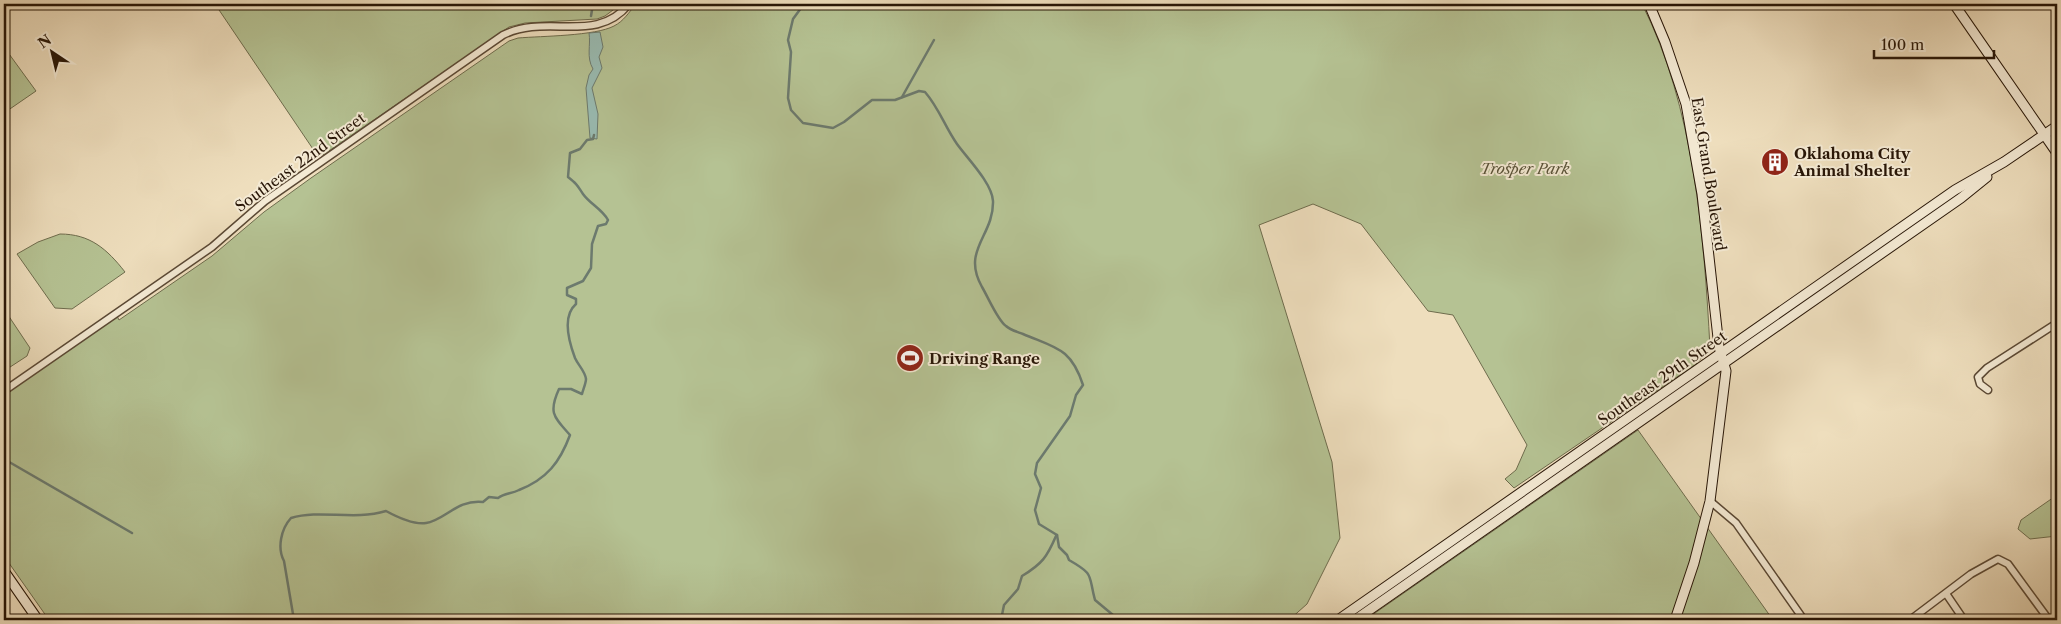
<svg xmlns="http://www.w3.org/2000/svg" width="2061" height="624" font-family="'Libre Caslon Text',serif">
	<rect width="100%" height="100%" fill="#eedebd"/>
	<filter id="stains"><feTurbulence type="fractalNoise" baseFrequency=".004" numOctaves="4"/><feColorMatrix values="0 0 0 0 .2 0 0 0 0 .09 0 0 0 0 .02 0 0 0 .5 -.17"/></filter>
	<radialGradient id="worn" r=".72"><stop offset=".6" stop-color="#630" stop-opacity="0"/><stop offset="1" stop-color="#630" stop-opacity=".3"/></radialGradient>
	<g fill="#b5c293" stroke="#6e6c4d">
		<path d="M215,4H621L605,16L597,19L525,23L509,27L323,155H317Z"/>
		<path d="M636,4H1642C1694,106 1704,235 1710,348L1696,364L1514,488L1505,479L1516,470L1527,445L1453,315L1428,311L1361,224L1313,204L1259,225L1332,462L1340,538L1307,604L1289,620H49L4,556V395L117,316L119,320L212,256L264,212L311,178L509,41L518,38C542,36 595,36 614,26C624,21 629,12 636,4Z"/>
		<path d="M4,47L36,91L4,113Z"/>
		<path d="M60,234C90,234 107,249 125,272L72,309L55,308L17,254L38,242Z"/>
		<path d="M4,309L30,348L27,356L4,371Z"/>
		<path d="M1638,430L1773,620H1365Z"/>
		<path d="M2057,495V536L2030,539L2018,529L2021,520Z"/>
	</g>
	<path fill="#99bcb3" stroke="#6c7a6e" d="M600,32L603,47L599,57L602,68L592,88L598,114L597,139L590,138L586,88L589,75L593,69C586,57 591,45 589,33Z"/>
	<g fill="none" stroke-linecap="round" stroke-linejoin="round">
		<g stroke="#6c7a6e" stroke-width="2.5">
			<path d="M804,4L793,19L788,40L791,52L788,98L791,110L803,123L833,128L844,122L872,100H895L919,91L925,92C939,108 945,127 957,144C967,158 992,183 993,201C994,236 961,250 982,287C988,297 998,321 1006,326C1010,330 1018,332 1023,334C1056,348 1071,348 1083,385L1076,395L1070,416L1037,463L1035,474L1041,488L1035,510L1039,524L1057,535"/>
			<path d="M591,16L593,4"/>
			<path d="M902,97L934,40"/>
			<path d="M4,459L132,533"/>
			<path d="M1057,535L1059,547L1067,555L1069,560C1095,575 1088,574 1095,600L1119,620"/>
			<path d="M294,620L284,561C277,548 281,529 291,518C321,509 353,521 386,511C397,517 413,525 426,523C444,521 457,499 483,502L489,497L498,498C505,493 511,494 519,490C547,479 560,462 570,435C554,417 548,413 559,389H571L582,394C583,390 586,383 586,379C585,371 578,365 575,358C569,342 562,316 576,304V299L567,295V288L583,281L591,268L592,244L598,226L606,224L608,220C602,209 590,204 583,194C577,185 578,185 568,177L570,153L580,149L587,140L593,139L594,135"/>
			<path d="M1001,620L1004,605L1018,589L1022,576C1042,564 1047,557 1056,536"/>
		</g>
		<g stroke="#5a4834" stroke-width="9">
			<g id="street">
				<path d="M1988,390L1980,384L1978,377L1987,368L2057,323"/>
				<path d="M4,391L212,247L265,201L503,35C547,13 596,45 629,4"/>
				<path d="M1710,501L1736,523L1804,620"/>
				<path d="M1947,595L1964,620"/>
				<path d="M1910,620L1971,574L1998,559L2008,564L2049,620"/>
			</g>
		</g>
		<g stroke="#281607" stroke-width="11">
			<g id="secondary">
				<path d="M1649,4L1665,42L1686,104L1702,194L1719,347L1726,371L1710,501L1694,563L1675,620"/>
				<path d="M1954,4L2057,153"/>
				<path d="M4,571L38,620"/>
				<path d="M1338,620L1955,190L2004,162L2057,126"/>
				<path d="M1355,620L1961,198L1987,177"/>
			</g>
		</g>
		<use href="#street" stroke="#f4ead4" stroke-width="6"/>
		<use href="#secondary" stroke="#f4ead4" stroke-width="9"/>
	</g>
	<defs>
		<g id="building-disc" transform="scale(1.4375)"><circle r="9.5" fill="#8f2418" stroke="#f4ead4"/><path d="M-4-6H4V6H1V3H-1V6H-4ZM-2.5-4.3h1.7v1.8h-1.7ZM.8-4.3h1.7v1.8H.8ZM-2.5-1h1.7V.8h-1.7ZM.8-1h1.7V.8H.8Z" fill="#fff"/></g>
		<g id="stadium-disc" transform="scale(1.4375)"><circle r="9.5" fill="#8f2418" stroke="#f4ead4"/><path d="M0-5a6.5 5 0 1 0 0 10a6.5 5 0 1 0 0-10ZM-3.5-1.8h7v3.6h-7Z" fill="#fff"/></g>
	</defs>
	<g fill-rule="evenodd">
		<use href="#building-disc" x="1775" y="162"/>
		<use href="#stadium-disc" x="910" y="358"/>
	</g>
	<g text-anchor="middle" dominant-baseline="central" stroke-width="4" stroke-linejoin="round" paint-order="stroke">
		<g font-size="15" font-weight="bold" fill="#281607" stroke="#f4ead4" text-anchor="start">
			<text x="1794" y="153">Oklahoma City<tspan x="1794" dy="17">Animal Shelter</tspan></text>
			<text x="929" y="358">Driving Range</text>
		</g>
		<g font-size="15" fill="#281607" stroke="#f4ead4">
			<text transform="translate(300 162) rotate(-36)">Southeast 22nd Street</text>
			<text transform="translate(1709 174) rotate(81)">East Grand Boulevard</text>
			<text transform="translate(1662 378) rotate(-35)">Southeast 29th Street</text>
		</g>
		<g font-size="15" font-style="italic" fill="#595238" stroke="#f4ead4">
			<text x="1525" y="168">Trosper Park</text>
		</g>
	</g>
	<rect width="2061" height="624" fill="none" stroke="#eedebd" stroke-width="20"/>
	<rect x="5" y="5" width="2051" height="614" fill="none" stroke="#281607" stroke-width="2.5"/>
	<rect x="10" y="10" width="2041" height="604" fill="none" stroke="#281607"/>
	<g transform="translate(52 52) rotate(325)" stroke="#f4ead4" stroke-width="4" paint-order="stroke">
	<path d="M0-4L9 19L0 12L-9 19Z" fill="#281607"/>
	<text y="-8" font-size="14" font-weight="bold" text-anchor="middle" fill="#281607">N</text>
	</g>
	<path d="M1874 50v8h120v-8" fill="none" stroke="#281607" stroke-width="2.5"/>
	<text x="1881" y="50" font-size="15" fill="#281607" stroke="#f4ead4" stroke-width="4" paint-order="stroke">100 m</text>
	<rect width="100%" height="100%" filter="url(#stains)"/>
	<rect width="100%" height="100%" fill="url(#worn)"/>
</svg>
